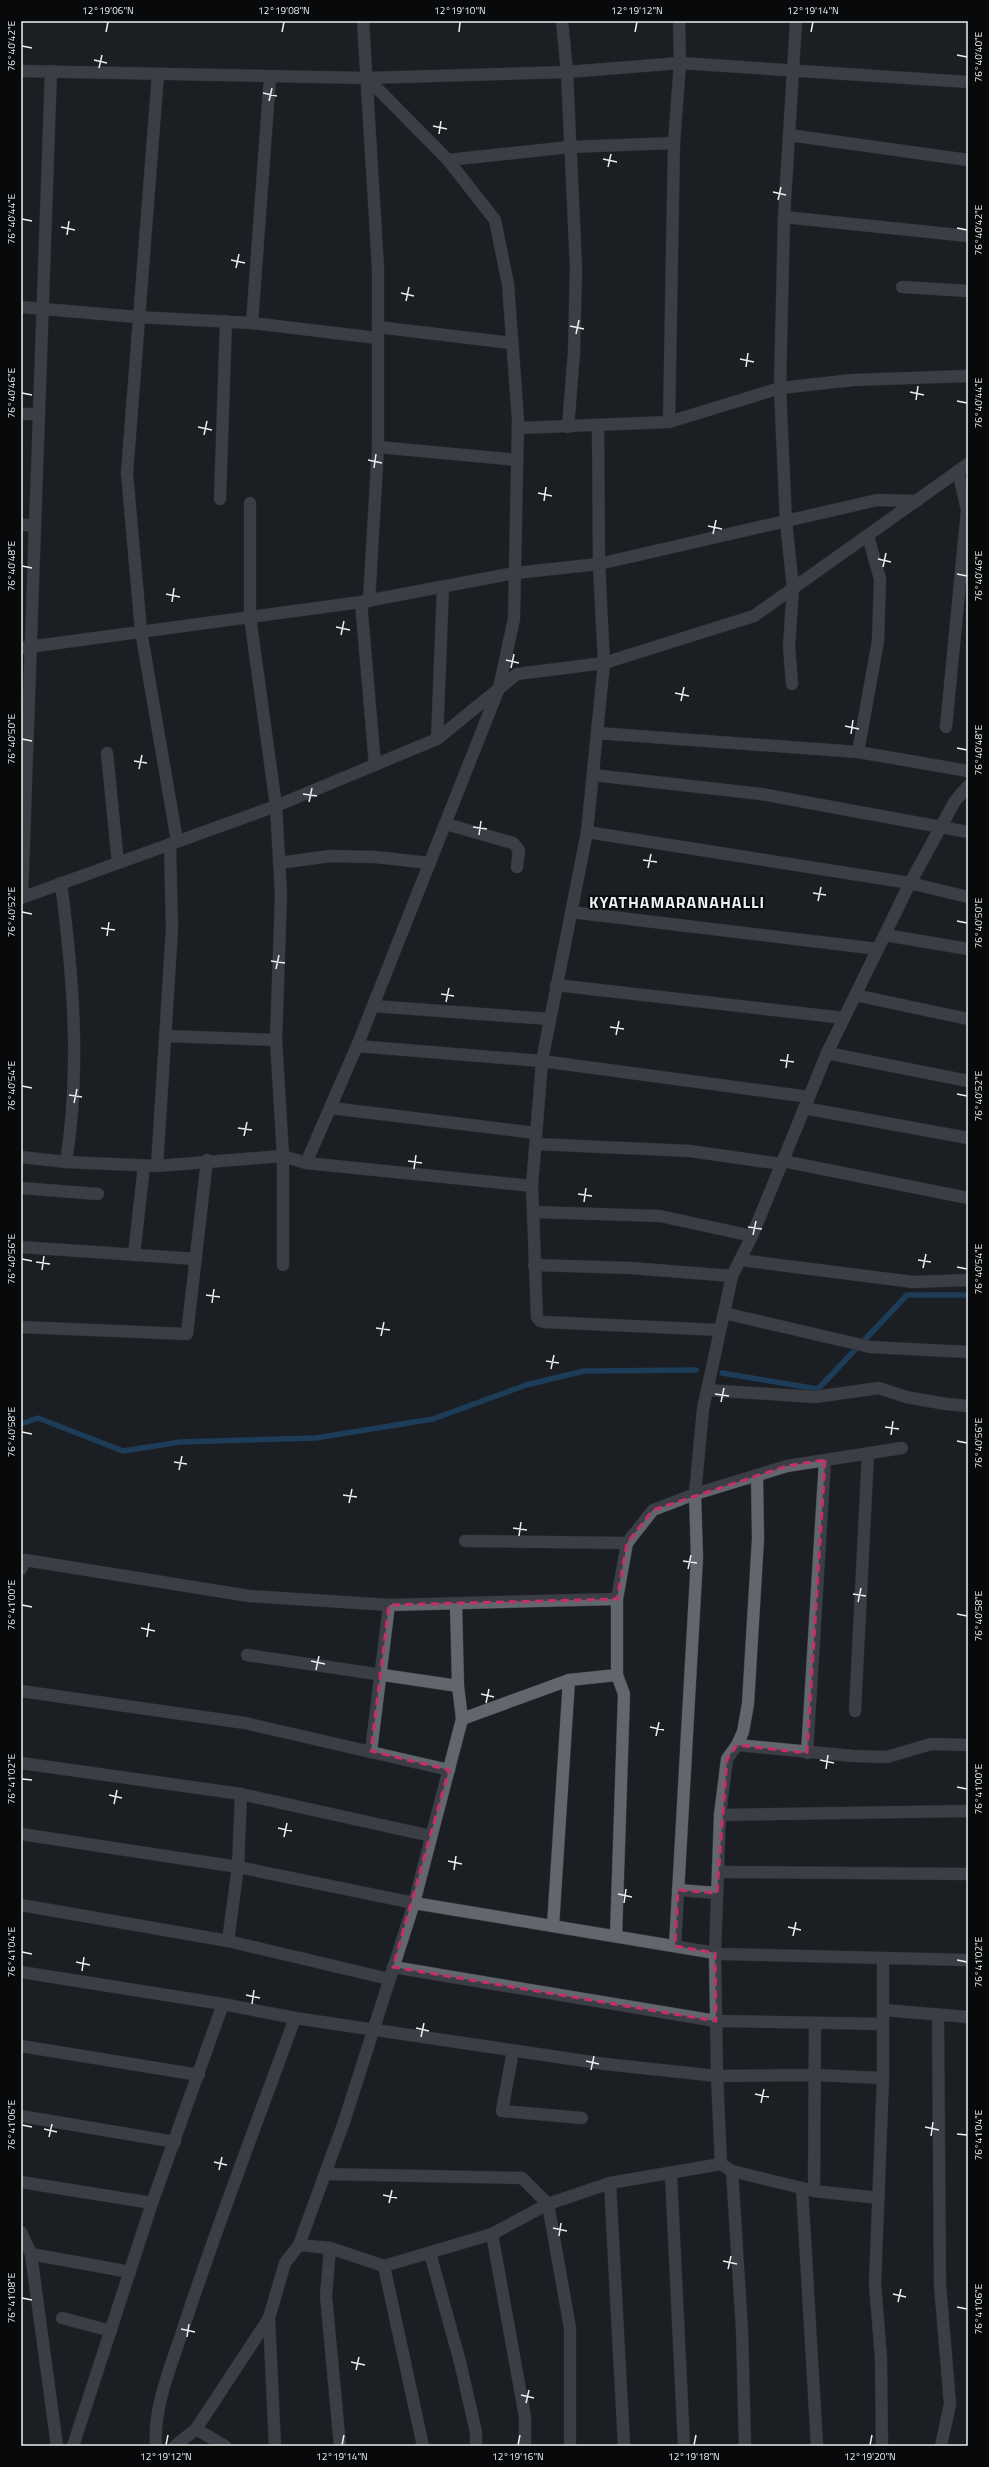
<svg xmlns="http://www.w3.org/2000/svg" width="989" height="2467" font-family="'Titillium Web',sans-serif">
	<rect width="100%" height="100%" fill="#1b1f24"/>
	<g fill="none" stroke-linecap="round" stroke-linejoin="round">
		<g stroke="#1e5f97" stroke-width="5.5">
			<path d="M722,1373L818,1389L907,1295H968"/>
			<path d="M21,1424L38,1418L123,1451L180,1442L316,1438L433,1419L526,1385L584,1371L696,1370"/>
		</g>
		<g stroke="#383c3f" stroke-width="13">
			<g id="minor">
				<path d="M363,21L378,268V447L369,601"/>
				<path d="M562,21L567,72L576,267L574,352L568,427"/>
				<path d="M21,71L367,78L567,72L680,63L968,82"/>
				<path d="M158,74L127,473L141,631L177,841"/>
				<path d="M789,135L968,160"/>
				<path d="M448,160L570,147L674,143"/>
				<path d="M784,217L968,236"/>
				<path d="M902,287L968,291"/>
				<path d="M21,307L137,317L252,323L377,338"/>
				<path d="M252,323L270,77"/>
				<path d="M378,327L511,343"/>
				<path d="M21,414H38"/>
				<path d="M669,422L674,143L680,63L679,21"/>
				<path d="M598,426L599,564L604,663L587,832L542,1061L532,1186L537,1317L540,1321L544,1322L720,1330"/>
				<path d="M518,428L669,422L780,388L853,380L968,376"/>
				<path d="M378,447L517,460"/>
				<path d="M220,499L226,321"/>
				<path d="M250,503V617L276,806L281,895L276,1040L283,1156V1265"/>
				<path d="M21,525H34"/>
				<path d="M361,602L375,765"/>
				<path d="M21,648L361,602L515,573L599,564L877,500L917,501"/>
				<path d="M792,684L789,646L793,588L786,522L780,388L784,217L796,21"/>
				<path d="M946,727L967,510L958,471"/>
				<path d="M597,733L858,752L968,771"/>
				<path d="M437,739L443,587"/>
				<path d="M858,752L878,641L880,579L868,536"/>
				<path d="M107,753L118,863"/>
				<path d="M593,775L761,794L968,832"/>
				<path d="M446,824L513,843L519,850L517,867"/>
				<path d="M587,832L910,883L968,897"/>
				<path d="M279,863L330,856L375,857L430,863"/>
				<path d="M61,883C73,976 81,1069 66,1162"/>
				<path d="M22,897L51,71"/>
				<path d="M21,898L276,806L437,739L517,674L604,663L754,616L968,464"/>
				<path d="M571,912L878,949"/>
				<path d="M885,935L968,949"/>
				<path d="M556,985L844,1018"/>
				<path d="M855,995L968,1019"/>
				<path d="M373,1006L549,1019"/>
				<path d="M166,1036L276,1040"/>
				<path d="M357,1046L542,1061L809,1097"/>
				<path d="M827,1053L968,1081"/>
				<path d="M331,1108L536,1133"/>
				<path d="M804,1108L968,1138"/>
				<path d="M536,1144L690,1151L781,1164"/>
				<path d="M21,1157L66,1162L157,1166L283,1156L306,1163L532,1186"/>
				<path d="M783,1161L968,1198"/>
				<path d="M306,1163L357,1046L499,688L514,619L518,420L508,284L495,220L448,160L367,78"/>
				<path d="M157,1166L172,929L170,844"/>
				<path d="M21,1188L98,1194"/>
				<path d="M534,1212L660,1216L752,1236"/>
				<path d="M21,1247L196,1259"/>
				<path d="M134,1255L144,1166"/>
				<path d="M740,1260L913,1282L968,1280"/>
				<path d="M534,1265L631,1268L732,1276"/>
				<path d="M724,1313L870,1347L968,1352"/>
				<path d="M21,1327L187,1334L207,1160"/>
				<path d="M707,1390L815,1397L879,1388L906,1397L946,1404L968,1406"/>
				<path d="M465,1541L627,1543"/>
				<path d="M21,1569L25,1560L249,1596L389,1605L617,1599"/>
				<path d="M456,1603L458,1686L462,1719"/>
				<path d="M247,1655L458,1686"/>
				<path d="M21,1691L245,1723L449,1770"/>
				<path d="M855,1711L868,1453"/>
				<path d="M737,1745L853,1756L887,1757L931,1744L968,1745"/>
				<path d="M371,1751L389,1605"/>
				<path d="M807,1753L825,1460"/>
				<path d="M21,1763L241,1794L431,1836"/>
				<path d="M720,1815L968,1811"/>
				<path d="M21,1834L238,1867L414,1903L721,1954L968,1960"/>
				<path d="M718,1872L968,1874"/>
				<path d="M678,1890L717,1893"/>
				<path d="M21,1905L228,1941L389,1979"/>
				<path d="M553,1926L569,1680"/>
				<path d="M616,1936L624,1694L617,1675"/>
				<path d="M228,1941L238,1867L241,1794"/>
				<path d="M675,1946L697,1558L695,1494L787,1466L902,1448"/>
				<path d="M393,1967L716,2021L883,2024"/>
				<path d="M21,1972L223,2004L295,2018L605,2064L717,2076L815,2075L883,2078"/>
				<path d="M883,2010L968,2017"/>
				<path d="M938,2015L940,2285L950,2404L941,2446"/>
				<path d="M21,2046L199,2075"/>
				<path d="M513,2051L502,2111L582,2118"/>
				<path d="M21,2116L175,2142"/>
				<path d="M721,2164L717,2076L715,1953L720,1815L727,1759L737,1745L743,1732L748,1704L758,1539L757,1475"/>
				<path d="M732,2171L742,2330L745,2446"/>
				<path d="M325,2174L522,2178L548,2204L570,2328V2446"/>
				<path d="M671,2174L684,2446"/>
				<path d="M21,2182L152,2203"/>
				<path d="M610,2183L624,2446"/>
				<path d="M802,2188L817,2446"/>
				<path d="M814,2191L815,2023"/>
				<path d="M21,2232L31,2254L57,2446"/>
				<path d="M492,2234L525,2417V2446"/>
				<path d="M299,2245L330,2248L384,2266L492,2234L548,2204L610,2183L721,2164L732,2171L814,2191L879,2198"/>
				<path d="M330,2248L326,2296L340,2446"/>
				<path d="M430,2253L460,2362L476,2432V2446"/>
				<path d="M31,2254L130,2272"/>
				<path d="M384,2266L423,2446"/>
				<path d="M62,2318L111,2331"/>
				<path d="M269,2318L275,2446"/>
				<path d="M196,2429L225,2446"/>
				<path d="M73,2446L152,2203L223,2004"/>
				<path d="M156,2446C153,2405 173,2362 185,2323C219,2220 258,2120 295,2018"/>
				<path d="M175,2446L196,2429L269,2318L285,2263L299,2245L344,2122L414,1903L462,1719L569,1680L617,1675V1599L627,1543L653,1510L695,1494L703,1409L732,1276L752,1236L827,1053L910,883L955,801L968,786"/>
				<path d="M882,2446L881,2359L875,2283L883,2078V1958"/>
			</g>
		</g>
		<use href="#minor" stroke="#62676d" stroke-width="12"/>
	</g>
	<path d="M0 0H989V2467H0ZM825,1460L807,1753L737,1745L727,1759L717,1893L678,1890L675,1946L715,1953L716,2021L393,1967L449,1770L371,1751L389,1605L617,1599L627,1543L653,1510L787,1466Z" fill="#1b1f24" fill-opacity=".55" fill-rule="evenodd"/>
	<path fill="none" stroke="#c62e6a" stroke-width="3" stroke-dasharray="8 5" stroke-linejoin="round" d="M825,1460L807,1753L737,1745L727,1759L717,1893L678,1890L675,1946L715,1953L716,2021L393,1967L449,1770L371,1751L389,1605L617,1599L627,1543L653,1510L787,1466Z"/>
	<path fill="none" stroke="#ebeff2" stroke-width="1.5" d="M106,32L108,22M282,32L284,22M459,32L460,22M635,32L637,22M811,32L813,22M22,46L32,48M957,55L967,57M94,60L107,63M99,68L102,55M263,93L277,96M269,101L272,88M433,126L447,129M439,134L441,121M603,159L617,162M608,167L611,154M773,192L786,195M778,200L781,187M22,219L32,221M61,227L75,230M957,228L967,230M67,235L69,221M231,260L245,263M236,268L239,254M401,293L414,296M406,301L409,287M570,326L584,329M576,334L579,320M740,359L754,362M746,367L748,353M910,392L924,395M22,393L32,395M916,400L918,386M957,401L967,403M198,427L212,430M204,435L207,421M368,460L382,463M374,468L376,454M538,493L552,496M544,501L546,487M708,526L722,529M713,534L716,520M878,559L891,562M22,566L32,568M883,567L886,553M957,574L967,576M166,594L180,597M172,602L174,588M336,627L350,630M341,635L344,621M506,660L519,663M511,668L514,654M675,693L689,696M681,701L684,687M845,726L859,729M851,734L853,720M22,739L32,741M957,748L967,750M134,761L147,763M139,769L142,755M303,794L317,796M309,802L312,788M473,827L487,829M479,835L481,821M643,860L657,862M648,868L651,854M813,893L826,895M818,901L821,887M22,912L32,914M957,921L967,923M101,928L115,930M107,936L109,922M271,961L285,963M276,969L279,955M441,994L454,996M446,1002L449,988M610,1027L624,1029M616,1035L619,1021M780,1060L794,1062M786,1068L788,1054M22,1086L32,1088M957,1094L967,1096M69,1095L82,1097M74,1103L77,1089M238,1128L252,1130M244,1136L247,1122M408,1161L422,1163M414,1169L416,1155M578,1194L592,1196M584,1202L586,1188M748,1227L762,1229M753,1235L756,1221M22,1259L32,1261M918,1260L931,1262M36,1262L50,1264M957,1267L967,1269M923,1268L926,1254M42,1270L44,1256M206,1295L220,1297M212,1303L214,1289M376,1328L390,1330M381,1336L384,1322M546,1361L559,1363M551,1369L554,1355M715,1394L729,1396M721,1402L724,1388M885,1427L899,1429M22,1432L32,1434M891,1435L893,1421M957,1441L967,1443M174,1462L187,1464M179,1470L182,1456M343,1495L357,1497M349,1503L352,1489M513,1528L527,1530M519,1536L521,1522M683,1561L697,1563M688,1569L691,1555M853,1594L866,1596M858,1602L861,1588M22,1605L32,1607M957,1614L967,1616M141,1628L155,1631M147,1637L149,1623M311,1661L325,1664M316,1670L319,1656M481,1694L494,1697M486,1703L489,1689M650,1727L664,1730M656,1736L659,1722M820,1760L834,1763M826,1769L828,1755M22,1779L32,1780M957,1787L967,1789M109,1795L122,1798M114,1804L117,1790M278,1828L292,1831M284,1837L287,1823M448,1861L462,1864M454,1870L456,1856M618,1894L632,1897M624,1903L626,1889M788,1927L801,1930M793,1936L796,1922M22,1952L32,1954M957,1960L967,1962M76,1962L90,1965M82,1971L84,1957M246,1995L260,1998M252,2004L254,1990M416,2028L429,2031M421,2037L424,2023M586,2061L599,2064M591,2070L594,2056M755,2094L769,2097M761,2103L764,2089M22,2125L32,2127M925,2127L939,2130M44,2129L57,2132M957,2134L967,2135M931,2136L933,2122M49,2137L52,2124M214,2162L227,2165M219,2170L222,2157M383,2195L397,2198M389,2203L392,2190M553,2228L567,2231M559,2236L561,2223M723,2261L737,2264M728,2269L731,2256M893,2294L906,2297M22,2298L32,2300M898,2302L901,2289M957,2307L967,2309M181,2329L195,2332M187,2337L189,2324M351,2362L365,2365M356,2370L359,2357M521,2395L534,2398M526,2403L529,2390M166,2445L168,2435M342,2445L344,2435M518,2445L520,2435M694,2445L696,2435M870,2445L872,2435"/>
	<g text-anchor="middle" dominant-baseline="central" stroke-width="3.5" stroke-linejoin="round" paint-order="stroke">
		<g font-size="16" font-weight="bold" letter-spacing="1" fill="#ebeff2" stroke="#07090b">
			<text x="677" y="902">KYATHAMARANAHALLI</text>
		</g>
	</g>
	<rect width="989" height="2467" fill="none" stroke="#07090b" stroke-width="44"/>
	<rect x="22" y="22" width="945" height="2423" fill="none" stroke="#ebeff2" stroke-width="1.5"/>
	<g font-size="10" text-anchor="middle" fill="#ebeff2">
		<text x="108" y="14">12°19'06"N</text>
		<text x="284" y="14">12°19'08"N</text>
		<text x="460" y="14">12°19'10"N</text>
		<text x="637" y="14">12°19'12"N</text>
		<text x="813" y="14">12°19'14"N</text>
		<text transform="translate(11 46) rotate(-90)" y="4">76°40'42"E</text>
		<text transform="translate(978 57) rotate(-90)" y="4">76°40'40"E</text>
		<text transform="translate(11 219) rotate(-90)" y="4">76°40'44"E</text>
		<text transform="translate(978 230) rotate(-90)" y="4">76°40'42"E</text>
		<text transform="translate(11 393) rotate(-90)" y="4">76°40'46"E</text>
		<text transform="translate(978 403) rotate(-90)" y="4">76°40'44"E</text>
		<text transform="translate(11 566) rotate(-90)" y="4">76°40'48"E</text>
		<text transform="translate(978 576) rotate(-90)" y="4">76°40'46"E</text>
		<text transform="translate(11 739) rotate(-90)" y="4">76°40'50"E</text>
		<text transform="translate(978 750) rotate(-90)" y="4">76°40'48"E</text>
		<text transform="translate(11 912) rotate(-90)" y="4">76°40'52"E</text>
		<text transform="translate(978 923) rotate(-90)" y="4">76°40'50"E</text>
		<text transform="translate(11 1086) rotate(-90)" y="4">76°40'54"E</text>
		<text transform="translate(978 1096) rotate(-90)" y="4">76°40'52"E</text>
		<text transform="translate(11 1259) rotate(-90)" y="4">76°40'56"E</text>
		<text transform="translate(978 1269) rotate(-90)" y="4">76°40'54"E</text>
		<text transform="translate(11 1432) rotate(-90)" y="4">76°40'58"E</text>
		<text transform="translate(978 1443) rotate(-90)" y="4">76°40'56"E</text>
		<text transform="translate(11 1605) rotate(-90)" y="4">76°41'00"E</text>
		<text transform="translate(978 1616) rotate(-90)" y="4">76°40'58"E</text>
		<text transform="translate(11 1779) rotate(-90)" y="4">76°41'02"E</text>
		<text transform="translate(978 1789) rotate(-90)" y="4">76°41'00"E</text>
		<text transform="translate(11 1952) rotate(-90)" y="4">76°41'04"E</text>
		<text transform="translate(978 1962) rotate(-90)" y="4">76°41'02"E</text>
		<text transform="translate(11 2125) rotate(-90)" y="4">76°41'06"E</text>
		<text transform="translate(978 2135) rotate(-90)" y="4">76°41'04"E</text>
		<text transform="translate(11 2298) rotate(-90)" y="4">76°41'08"E</text>
		<text transform="translate(978 2309) rotate(-90)" y="4">76°41'06"E</text>
		<text x="166" y="2460">12°19'12"N</text>
		<text x="342" y="2460">12°19'14"N</text>
		<text x="518" y="2460">12°19'16"N</text>
		<text x="694" y="2460">12°19'18"N</text>
		<text x="870" y="2460">12°19'20"N</text>
	</g>
</svg>
